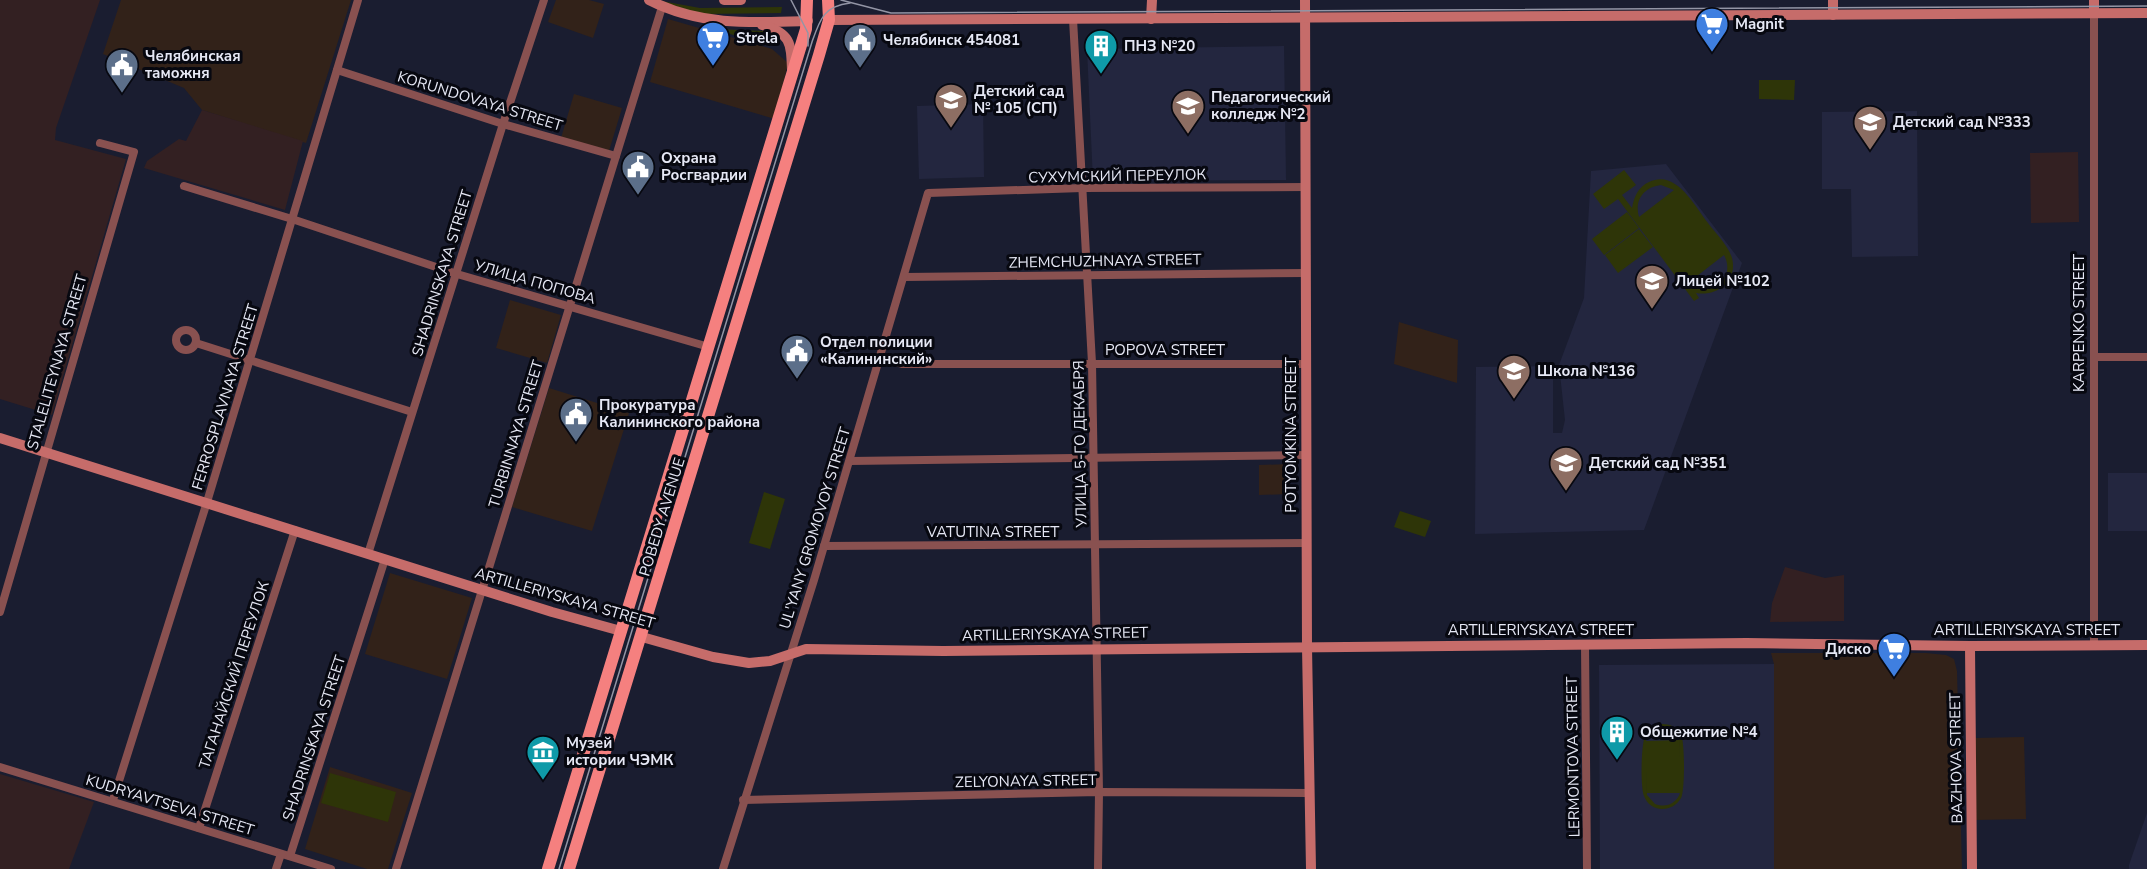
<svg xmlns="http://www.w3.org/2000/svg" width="2147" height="869" font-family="'Nunito Sans',sans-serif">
	<rect width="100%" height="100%" fill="#1a1d30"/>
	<g fill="#322219">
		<path d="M121,0H351L306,143L202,110L184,88L103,54Z"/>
		<path d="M556,0H589L604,4L593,38L548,22Z"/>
		<path d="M668,19L772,49L788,63L775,119L650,82Z"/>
		<path d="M574,94L622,108L609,151L561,138Z"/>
		<path d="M510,300L561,315L547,363L496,348Z"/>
		<path d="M1399,322L1458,340L1457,383L1394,364Z"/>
		<path d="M549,388L629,413L592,531L512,507Z"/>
		<path d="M1289,464L1290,494L1259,495V465Z"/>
		<path d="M390,573L472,598L447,679L365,654Z"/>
		<path d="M1771,653H1926L1946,655L1954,659L1957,671L1962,869H1774V664Z"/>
		<path d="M2024,737L2026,819L1976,820L1975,738Z"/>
		<path d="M330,767L412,793L388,869H367L305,849Z"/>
	</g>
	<g fill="#332022">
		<path d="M0,0H100L56,128L55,140L126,159L52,415L0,399Z"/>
		<path d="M202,110L303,141L285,210L144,168L147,161L179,139L186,141Z"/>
		<path d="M2078,152L2079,222L2031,223L2030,153Z"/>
		<path d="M1785,567L1825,578L1844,575V621L1770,622L1772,603Z"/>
		<path d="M0,774L94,802L69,869H0Z"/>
	</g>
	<g fill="#23263f">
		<path d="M1284,46L1286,180L1093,181L1087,49Z"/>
		<path d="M983,104L984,177L919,179L917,106Z"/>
		<path d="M1917,111L1918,256L1852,257L1851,189H1822V112Z"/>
		<path d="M1666,164L1742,263L1644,530L1475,534L1476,367L1553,366V433H1562L1565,420L1559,365L1584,298L1591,171Z"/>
		<rect x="2108" y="473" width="39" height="58"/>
		<path d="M1774,664V869H1600L1599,665Z"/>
		<path d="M2147,813V869H2129V865Z"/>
	</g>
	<g fill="#2e3508" fill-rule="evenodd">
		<path d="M656,0L700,8L782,7L781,13L701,14Z"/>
		<path d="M715,29L767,31L768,34L764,45Z"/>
		<path d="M1759,80H1795L1794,100L1759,99Z"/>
		<path d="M1624,170L1636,185L1622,195L1632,208C1634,197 1638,187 1649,182C1676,169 1694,205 1708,223C1716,234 1728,245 1732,258C1738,281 1717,297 1696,293L1699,298L1694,301L1618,199L1604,209L1593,194ZM1661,185L1674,190L1639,217C1634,200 1644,187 1661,185ZM1724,255C1737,279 1709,300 1688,283Z"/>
		<path d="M1627,212L1639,228L1604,255L1592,239Z"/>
		<path d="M1639,229L1653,247L1618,273L1605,255Z"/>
		<path d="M764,492L785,499L770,549L749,543Z"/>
		<path d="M1400,511L1431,521L1425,537L1394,527Z"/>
		<path d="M1662,724C1670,724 1677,727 1681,734C1685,743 1685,790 1681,798C1677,805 1670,809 1662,809C1654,809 1647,804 1644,796C1640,787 1641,741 1646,733C1650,727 1655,725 1662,724ZM1658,727L1670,728L1679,738L1680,792L1679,740L1646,741L1650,732ZM1646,741L1647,793H1680C1676,804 1666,808 1655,804L1647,795Z"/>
		<path d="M330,773L396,792L388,822L321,803Z"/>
	</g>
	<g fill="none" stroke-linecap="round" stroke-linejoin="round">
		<g stroke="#895150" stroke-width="8">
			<path d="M1073,19L1092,363L1099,792L1098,869"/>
			<path d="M337,70L503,124L616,156"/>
			<path d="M184,186L292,219L457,274L709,347"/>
			<path d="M904,277L1306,273"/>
			<circle cx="186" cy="340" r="10"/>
			<path d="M196,343L412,412"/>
			<path d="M880,357L902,364H1306"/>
			<path d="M2094,357H2147"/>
			<path d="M850,461L1307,455"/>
			<path d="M824,546L1307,543"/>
			<path d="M368,554L503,124L544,0"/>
			<path d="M0,612L134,152L100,143"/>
			<path d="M1585,645L1587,869"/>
			<path d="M2094,646V13"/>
			<path d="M0,767L331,869"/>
			<path d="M113,800L207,502L358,0"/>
			<path d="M743,800L1099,792L1309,793"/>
			<path d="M199,828L295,530"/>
			<path d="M290,856L385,559"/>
			<path d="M276,869L281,854"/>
			<path d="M396,869L662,7"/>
			<path d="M723,869L814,580L928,193L1082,188L1306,187"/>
		</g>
		<g stroke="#c66c6a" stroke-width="10">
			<path d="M649,0C700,26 751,23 808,21"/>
			<path d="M724,0H741"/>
			<path d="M1305,0L1307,647L1311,869"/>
			<path d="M2094,0V13"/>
			<path d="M1833,15V0"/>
			<path d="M1151,19L1152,0"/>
			<path d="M829,20L2147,13"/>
			<path d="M762,25C791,33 791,43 792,70"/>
			<path d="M0,438L552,612L621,631"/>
			<path d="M642,637L713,657L749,663L770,661L806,649L943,651L1747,643L1970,646L2147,645"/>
			<path d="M1970,646L1972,869"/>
		</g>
		<g stroke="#f5807f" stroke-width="12">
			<path d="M548,869L806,29L807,0"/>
			<path d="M569,869C654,598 734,326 819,55L829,20L828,0"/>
		</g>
		<g stroke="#9395a5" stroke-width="1.5">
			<path d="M791,0L808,33V46"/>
			<path d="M841,0L891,13L2147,6"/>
			<path d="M559,869L812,42C820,19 824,6 850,3"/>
		</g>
	</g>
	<defs>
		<g id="supermarket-pin" transform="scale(1.725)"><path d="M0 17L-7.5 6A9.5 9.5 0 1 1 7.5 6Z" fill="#3f7fe0" stroke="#070810"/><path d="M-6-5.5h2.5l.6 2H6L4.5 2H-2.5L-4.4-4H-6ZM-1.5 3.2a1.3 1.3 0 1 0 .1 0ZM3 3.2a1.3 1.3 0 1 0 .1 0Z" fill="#fff"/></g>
		<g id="civic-pin" transform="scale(1.725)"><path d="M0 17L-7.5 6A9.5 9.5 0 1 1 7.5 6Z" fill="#5c6f8a" stroke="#070810"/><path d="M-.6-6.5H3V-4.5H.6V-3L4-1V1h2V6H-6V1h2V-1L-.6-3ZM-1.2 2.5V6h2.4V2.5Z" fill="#fff"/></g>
		<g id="building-pin" transform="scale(1.725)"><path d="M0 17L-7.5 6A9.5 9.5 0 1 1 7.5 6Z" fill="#0f9aa8" stroke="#070810"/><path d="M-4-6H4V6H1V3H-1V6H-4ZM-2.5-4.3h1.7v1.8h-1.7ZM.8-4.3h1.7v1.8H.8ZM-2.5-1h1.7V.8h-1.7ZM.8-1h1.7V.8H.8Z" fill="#fff"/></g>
		<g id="school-pin" transform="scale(1.725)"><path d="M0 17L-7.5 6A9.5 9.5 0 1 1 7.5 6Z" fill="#8d6e63" stroke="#070810"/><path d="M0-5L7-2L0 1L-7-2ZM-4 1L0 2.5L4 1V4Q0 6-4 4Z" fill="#fff"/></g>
		<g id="university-pin" transform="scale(1.725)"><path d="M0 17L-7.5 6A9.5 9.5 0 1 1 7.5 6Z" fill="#8d6e63" stroke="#070810"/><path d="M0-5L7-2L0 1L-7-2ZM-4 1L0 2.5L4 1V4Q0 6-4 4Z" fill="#fff"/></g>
		<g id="museum-pin" transform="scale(1.725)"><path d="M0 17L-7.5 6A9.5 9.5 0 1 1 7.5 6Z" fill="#0f9aa8" stroke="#070810"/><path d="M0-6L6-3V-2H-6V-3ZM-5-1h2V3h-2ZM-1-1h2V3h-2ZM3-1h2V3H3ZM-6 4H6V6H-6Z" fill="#fff"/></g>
	</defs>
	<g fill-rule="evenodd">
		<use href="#supermarket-pin" x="1712" y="24"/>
		<use href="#supermarket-pin" x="713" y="38"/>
		<use href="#civic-pin" x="860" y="40"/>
		<use href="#building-pin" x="1101" y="46"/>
		<use href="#civic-pin" x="122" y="65"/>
		<use href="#school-pin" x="951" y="100"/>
		<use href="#university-pin" x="1188" y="106"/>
		<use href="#school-pin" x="1870" y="122"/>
		<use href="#civic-pin" x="638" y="167"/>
		<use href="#school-pin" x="1652" y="281"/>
		<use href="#civic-pin" x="797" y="351"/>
		<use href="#school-pin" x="1514" y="371"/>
		<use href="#civic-pin" x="576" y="414"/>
		<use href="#school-pin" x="1566" y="463"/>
		<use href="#supermarket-pin" x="1894" y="649"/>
		<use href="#building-pin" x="1617" y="732"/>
		<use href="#museum-pin" x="543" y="752"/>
	</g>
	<g text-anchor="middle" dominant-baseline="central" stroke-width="6" stroke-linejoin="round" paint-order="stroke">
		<g font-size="15" font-weight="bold" fill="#e6e8f5" stroke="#070810" text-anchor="start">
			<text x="1735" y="24">Magnit</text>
			<text x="736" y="38">Strela</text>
			<text x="883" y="40">Челябинск 454081</text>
			<text x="1124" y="46">ПНЗ №20</text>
			<text x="145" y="56">Челябинская<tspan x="145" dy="17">таможня</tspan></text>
			<text x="974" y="91">Детский сад<tspan x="974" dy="17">№ 105 (СП)</tspan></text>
			<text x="1211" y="97">Педагогический<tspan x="1211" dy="17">колледж №2</tspan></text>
			<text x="1893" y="122">Детский сад №333</text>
			<text x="661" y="158">Охрана<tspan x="661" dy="17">Росгвардии</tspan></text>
			<text x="1675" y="281">Лицей №102</text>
			<text x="820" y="342">Отдел полиции<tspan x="820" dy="17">«Калининский»</tspan></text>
			<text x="1537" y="371">Школа №136</text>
			<text x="599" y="405">Прокуратура<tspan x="599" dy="17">Калининского района</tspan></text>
			<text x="1589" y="463">Детский сад №351</text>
			<text x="1871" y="649" text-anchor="end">Диско</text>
			<text x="1640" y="732">Общежитие №4</text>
			<text x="566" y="743">Музей<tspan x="566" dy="17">истории ЧЭМК</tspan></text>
		</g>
		<g font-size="15" fill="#e6e8f5" stroke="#070810">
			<text transform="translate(480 101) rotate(17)">KORUNDOVAYA STREET</text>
			<text transform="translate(1117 176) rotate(-1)">СУХУМСКИЙ ПЕРЕУЛОК</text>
			<text transform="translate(1105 261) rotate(-1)">ZHEMCHUZHNAYA STREET</text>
			<text transform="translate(442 273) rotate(-73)">SHADRINSKAYA STREET</text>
			<text transform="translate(535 282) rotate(16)">УЛИЦА ПОПОВА</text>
			<text transform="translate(2079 323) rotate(-90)">KARPENKO STREET</text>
			<text x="1165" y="350">POPOVA STREET</text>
			<text transform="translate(57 362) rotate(-74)">STALELITEYNAYA STREET</text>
			<text transform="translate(225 397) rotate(-73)">FERROSPLAVNAYA STREET</text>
			<text transform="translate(516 434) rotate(-73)">TURBINNAYA STREET</text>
			<text transform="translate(1291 435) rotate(-90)">POTYOMKINA STREET</text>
			<text transform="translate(1080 444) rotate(-91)">УЛИЦА 5-ГО ДЕКАБРЯ</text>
			<text transform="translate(662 517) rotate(-73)">POBEDY AVENUE</text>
			<text transform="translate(815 528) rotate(-73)">UL'YANY GROMOVOY STREET</text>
			<text x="993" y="532">VATUTINA STREET</text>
			<text transform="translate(565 598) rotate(16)">ARTILLERIYSKAYA STREET</text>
			<text x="1541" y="630">ARTILLERIYSKAYA STREET</text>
			<text x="2027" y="630">ARTILLERIYSKAYA STREET</text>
			<text transform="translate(1055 634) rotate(-1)">ARTILLERIYSKAYA STREET</text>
			<text transform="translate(234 675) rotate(-72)">ТАГАНАЙСКИЙ ПЕРЕУЛОК</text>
			<text transform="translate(314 738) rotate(-72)">SHADRINSKAYA STREET</text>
			<text transform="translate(1573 757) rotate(-91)">LERMONTOVA STREET</text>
			<text transform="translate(1956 758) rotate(-91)">BAZHOVA STREET</text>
			<text transform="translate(1026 781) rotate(-1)">ZELYONAYA STREET</text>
			<text transform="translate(170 805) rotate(17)">KUDRYAVTSEVA STREET</text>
		</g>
	</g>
</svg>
